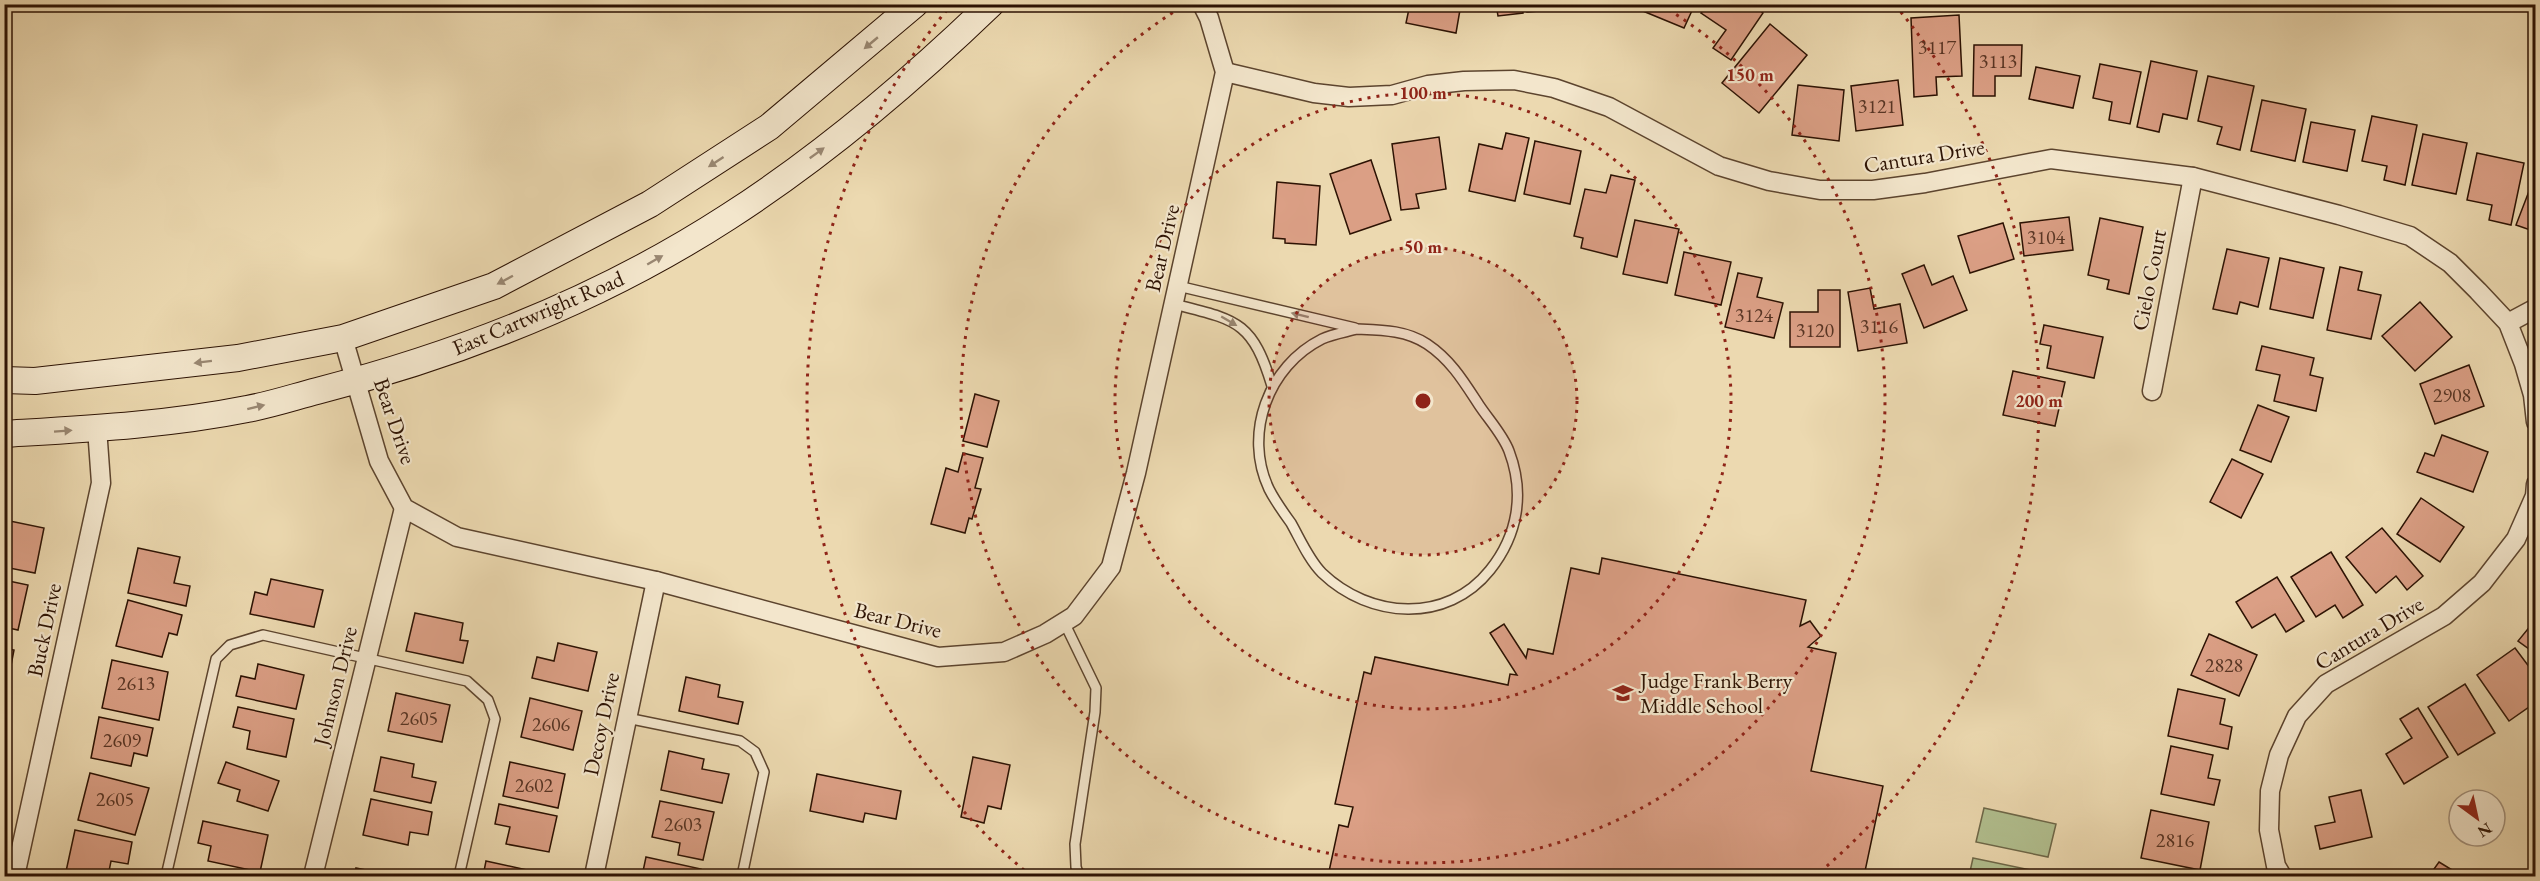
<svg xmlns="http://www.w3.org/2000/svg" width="2540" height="881" font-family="'EB Garamond',serif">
	<rect width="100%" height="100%" fill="#ecd9b0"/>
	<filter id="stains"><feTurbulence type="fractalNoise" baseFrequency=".00333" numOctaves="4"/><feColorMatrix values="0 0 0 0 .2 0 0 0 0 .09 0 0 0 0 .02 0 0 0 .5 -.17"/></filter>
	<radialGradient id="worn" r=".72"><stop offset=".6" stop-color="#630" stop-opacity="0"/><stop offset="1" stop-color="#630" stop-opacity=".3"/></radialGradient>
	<g fill="#b2c090" stroke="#6f694a" stroke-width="1.5">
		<path d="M1984,808L2056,824L2048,857L1976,842Z"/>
		<path d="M1973,858L2045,873L2044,876H1969Z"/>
	</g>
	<g fill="#db9f85" stroke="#2c1203" stroke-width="1.5">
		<path d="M1410,4H1461L1456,33L1406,23Z"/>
		<path d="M1496,4H1522L1523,13L1498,16Z"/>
		<path d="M1526,4H1551L1552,10L1527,12Z"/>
		<path d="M1583,4H1608V8L1583,7Z"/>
		<path d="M1640,4H1695L1684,28L1638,9Z"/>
		<path d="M1707,4H1751L1763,13L1731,60L1713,48L1726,30L1701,13Z"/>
		<path d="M1959,15L1962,76L1936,77L1937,95L1914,97L1911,18Z"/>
		<path d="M1770,24L1807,55L1759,113L1722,83Z"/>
		<path d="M1974,45H2022L2021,76H1995V96H1973Z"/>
		<path d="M2151,61L2197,71L2187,119L2163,114L2159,132L2137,127Z"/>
		<path d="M2100,64L2141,72L2130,124L2109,120L2112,102L2093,98Z"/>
		<path d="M2036,67L2080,76L2073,108L2029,99Z"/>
		<path d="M2208,76L2254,86L2240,150L2217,144L2222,127L2198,121Z"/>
		<path d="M1898,80L1903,125L1856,131L1851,86Z"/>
		<path d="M1798,85L1844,90L1839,141L1792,135Z"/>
		<path d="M2262,100L2306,109L2295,161L2251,151Z"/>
		<path d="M2372,116L2417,125L2405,185L2384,180L2387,166L2362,161Z"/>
		<path d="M2311,122L2355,130L2347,171L2303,162Z"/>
		<path d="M1506,133L1529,138L1515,201L1469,191L1479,144L1502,149Z"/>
		<path d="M2423,134L2467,143L2456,194L2412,185Z"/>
		<path d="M1439,137L1446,189L1416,194L1419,208L1401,210L1392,144Z"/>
		<path d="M1535,141L1581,151L1570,204L1524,194Z"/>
		<path d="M2477,153L2524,163L2511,225L2489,220L2492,205L2467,200Z"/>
		<path d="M1371,160L1391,220L1350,234L1330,174Z"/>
		<path d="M2536,173V232L2516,225Z"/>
		<path d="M1611,175L1635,180L1617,257L1581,248L1583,238L1574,236L1585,189L1606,193Z"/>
		<path d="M1277,182L1320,186L1316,245L1285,243V239L1273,238Z"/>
		<path d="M2069,217L2073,250L2024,256L2020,223Z"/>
		<path d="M2100,218L2143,227L2129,294L2107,289L2109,280L2088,275Z"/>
		<path d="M1635,220L1679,229L1667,283L1623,274Z"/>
		<path d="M2003,223L2014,259L1970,273L1958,236Z"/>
		<path d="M2227,249L2269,258L2258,307L2240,302L2237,314L2213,309Z"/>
		<path d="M1684,252L1731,262L1721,305L1675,295Z"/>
		<path d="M2280,258L2324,268L2313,318L2270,309Z"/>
		<path d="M1924,265L1932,285L1953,276L1967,310L1924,328L1902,274Z"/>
		<path d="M2340,267L2362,272L2358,290L2381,295L2371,339L2327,330Z"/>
		<path d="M1738,273L1762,278L1757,297L1783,303L1774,338L1725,327Z"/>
		<path d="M1870,288L1874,309L1900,304L1907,343L1858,351L1848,292Z"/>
		<path d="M1818,290H1840V347H1790V312H1818Z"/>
		<path d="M2420,302L2452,337L2415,371L2382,336Z"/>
		<path d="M2044,325L2103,337L2094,378L2047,368L2051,346L2040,344Z"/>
		<path d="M2262,346L2314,358L2310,375L2323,378L2316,411L2274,401L2280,375L2256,370Z"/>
		<path d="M2469,365L2484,406L2435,424L2420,384Z"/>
		<path d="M2013,371L2065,382L2055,426L2003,415Z"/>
		<path d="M975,394L999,401L987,447L963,441Z"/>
		<path d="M2258,405L2289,417L2271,462L2240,450Z"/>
		<path d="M2442,435L2488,452L2473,492L2417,472L2425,453L2434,456Z"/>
		<path d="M963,453L983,458L975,488L981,489L972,519L969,518L965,533L931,524L946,468L958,472Z"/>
		<path d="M2232,459L2263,474L2241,518L2210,502Z"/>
		<path d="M2421,498L2464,527L2440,562L2397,534Z"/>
		<path d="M5,520L44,528L35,573L4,567Z"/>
		<path d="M2382,528L2423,576L2407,590L2396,576L2376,593L2346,557Z"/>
		<path d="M138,548L180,557L174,583L190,586L186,606L128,593Z"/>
		<path d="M2331,552L2363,605L2343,618L2335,605L2316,617L2291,577Z"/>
		<path d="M1602,558L1806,600L1800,626L1810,621L1821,636L1808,647L1836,653L1811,771L1883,786L1864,876H1683L1672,874L1671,876H1328L1339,825L1348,827L1353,807L1335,804L1364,672L1371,674L1375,657L1508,685L1510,674L1517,675L1490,633L1504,624L1526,658L1528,649L1553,654L1571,568L1599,574Z"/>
		<path d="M2277,577L2304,621L2286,632L2275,614L2252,628L2236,602Z"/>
		<path d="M271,579L323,590L314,627L250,614L255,592L267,595Z"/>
		<path d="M4,580L28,585L18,630L4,627Z"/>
		<path d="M128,600L182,615L177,635L169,633L162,657L116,646Z"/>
		<path d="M415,613L463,623L460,640L468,641L463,663L406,651Z"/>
		<path d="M2536,619V654L2518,641Z"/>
		<path d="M2209,634L2257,655L2239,696L2191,675Z"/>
		<path d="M558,643L597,652L588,691L532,678L537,657L554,661Z"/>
		<path d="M4,648L14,650L6,691H4Z"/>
		<path d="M2515,648L2536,676V702L2509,721L2477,675Z"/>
		<path d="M112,660L168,672L159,720L102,708Z"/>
		<path d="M258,664L304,675L296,709L236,696L241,676L255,679Z"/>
		<path d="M686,677L720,685L718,697L743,702L738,724L679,711Z"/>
		<path d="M2465,684L2495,733L2458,755L2428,707Z"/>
		<path d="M2178,689L2225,699L2220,724L2232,727L2228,749L2168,736Z"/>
		<path d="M396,693L450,705L442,742L388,731Z"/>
		<path d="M530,698L582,711L573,750L521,737Z"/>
		<path d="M238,707L294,719L286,757L247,749L250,731L233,727Z"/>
		<path d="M2418,708L2448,757L2404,784L2386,754L2412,738L2400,719Z"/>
		<path d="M99,717L153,728L147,756L134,753L131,766L91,758Z"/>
		<path d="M2171,746L2213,755L2208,778L2220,780L2214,805L2161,794Z"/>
		<path d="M669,751L704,759L702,769L729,774L722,803L661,790Z"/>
		<path d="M381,757L414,764L412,777L436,782L431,803L374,791Z"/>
		<path d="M973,757L1010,765L1001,809L988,806L984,823L961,817Z"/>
		<path d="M226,762L279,781L268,811L237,801L240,790L218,783Z"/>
		<path d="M510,762L565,774L558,808L503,796Z"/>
		<path d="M90,773L149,788L135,835L78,820Z"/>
		<path d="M817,774L901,791L896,819L865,813L863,822L810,811Z"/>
		<path d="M2361,790L2372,837L2320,849L2315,826L2335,822L2329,797Z"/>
		<path d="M371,799L432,812L428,835L410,832L408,845L363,835Z"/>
		<path d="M660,801L714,812L703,860L678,855L680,843L652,837Z"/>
		<path d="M499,804L557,816L549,852L506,844L510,827L495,824Z"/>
		<path d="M2151,810L2209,822L2200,870L2141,858Z"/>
		<path d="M203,821L268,835L260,872L208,861L211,846L198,843Z"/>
		<path d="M75,830L132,842L128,864L111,861L108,876H65Z"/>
		<path d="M646,857L701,869L700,876H642Z"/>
		<path d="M486,861L545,874L544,876H483Z"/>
		<path d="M2439,862L2462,876H2429Z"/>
		<path d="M356,868L396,876H354Z"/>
		<path d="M2176,874V876H2143V875Z"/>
	</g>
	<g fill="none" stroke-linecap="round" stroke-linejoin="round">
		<g stroke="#5c442e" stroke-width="12">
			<g id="service">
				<path d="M1178,286L1355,328"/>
				<path d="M1174,304C1236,320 1252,320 1272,386"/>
				<path d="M1357,329C1381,330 1406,330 1427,344C1451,360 1464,382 1479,405C1489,420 1503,435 1509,451C1525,493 1518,535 1490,570C1447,624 1370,619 1322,573C1309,560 1300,539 1291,523C1283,512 1275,501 1269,489C1243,434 1268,366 1322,339C1332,334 1346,332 1357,329Z"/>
				<path d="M1064,622L1096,688L1095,712L1075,844L1076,867L1079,876"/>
				<path d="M627,718L740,741L755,752L764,772L742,876"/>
				<path d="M166,876L216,659L230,645L263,635L467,681L488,700L495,719L459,876"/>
			</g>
		</g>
		<g stroke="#5c442e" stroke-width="21">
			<g id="minor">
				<path d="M1225,72L1314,93L1349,97L1392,95L1428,85L1464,81L1514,80L1554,88L1609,107L1719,166L1769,181L1820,190H1873L1925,183L2051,159L2193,177L2339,215L2410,236L2450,263L2478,291L2508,323L2524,364L2533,395L2536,422"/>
				<path d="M2508,323L2536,308"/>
				<path d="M343,338L379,461L404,508L457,537L656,581L938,657L1004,652L1045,634L1074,616L1111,567L1136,473L1225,72L1209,18L1202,4"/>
				<path d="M2152,391L2193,177"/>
				<path d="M15,876L101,483L97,428"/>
				<path d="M313,876L404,508"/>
				<path d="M594,876L656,581"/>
				<path d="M2282,876L2276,866L2269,830L2270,791L2279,755L2297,716L2326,684L2444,616L2482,583L2516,539L2535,496L2536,484"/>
			</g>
		</g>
		<g stroke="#2c1203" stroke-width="28">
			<g id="secondary">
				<path d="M4,380L35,381L238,358L343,338L494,286L650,204L769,127L915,4"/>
				<path d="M4,434C85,429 167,425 247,409C270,405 294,397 317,391C461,354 603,298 728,217C823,156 910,82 991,4"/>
			</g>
		</g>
		<use href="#service" stroke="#f3e6cc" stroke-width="9"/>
		<use href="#minor" stroke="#f3e6cc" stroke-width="18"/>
		<use href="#secondary" stroke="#f3e6cc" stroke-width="26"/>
	</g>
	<defs><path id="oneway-solid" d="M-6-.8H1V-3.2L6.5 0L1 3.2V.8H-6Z" transform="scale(1.5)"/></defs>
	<g fill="#998772">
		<use href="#oneway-solid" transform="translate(871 43) rotate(140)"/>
		<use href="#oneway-solid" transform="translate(817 153) rotate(-36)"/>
		<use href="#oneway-solid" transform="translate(716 162) rotate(147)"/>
		<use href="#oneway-solid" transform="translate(655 260) rotate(-30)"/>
		<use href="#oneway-solid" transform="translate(505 280) rotate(152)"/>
		<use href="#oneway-solid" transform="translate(1300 315) rotate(-166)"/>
		<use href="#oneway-solid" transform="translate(1229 321) rotate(30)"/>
		<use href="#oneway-solid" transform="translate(203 362) rotate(173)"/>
		<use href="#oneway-solid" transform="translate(256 407) rotate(-14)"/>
		<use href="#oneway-solid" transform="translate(63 431) rotate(-4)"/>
	</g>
	<circle cx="1423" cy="401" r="154" fill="#8f2418" fill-opacity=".12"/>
	<g fill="none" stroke="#8f2418" stroke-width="3" stroke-dasharray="3 6">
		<circle cx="1423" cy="401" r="154"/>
		<circle cx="1423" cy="401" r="308"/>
		<path d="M1661 5A462 462 0 1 1 1185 5"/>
		<path d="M1031 876A616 616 0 0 1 951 5M1895 5A616 616 0 0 1 1815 876"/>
	</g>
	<defs>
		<g id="school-bare" transform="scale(1.62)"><path d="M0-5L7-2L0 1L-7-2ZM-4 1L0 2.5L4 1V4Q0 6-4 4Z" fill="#8f2418" stroke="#f3e6cc" stroke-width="2.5" paint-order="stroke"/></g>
	</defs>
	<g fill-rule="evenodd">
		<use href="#school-bare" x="1623" y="693"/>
	</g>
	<g text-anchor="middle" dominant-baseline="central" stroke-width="4.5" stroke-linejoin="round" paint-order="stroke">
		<g font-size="20" fill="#583524">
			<text x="1937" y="47">3117</text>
			<text x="1998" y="61">3113</text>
			<text x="1877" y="106">3121</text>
			<text x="2046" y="237">3104</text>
			<text x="1754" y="315">3124</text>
			<text x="1879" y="326">3116</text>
			<text x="1815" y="330">3120</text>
			<text x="2452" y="395">2908</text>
			<text x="2224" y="665">2828</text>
			<text x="136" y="683">2613</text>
			<text x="419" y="718">2605</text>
			<text x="551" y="724">2606</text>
			<text x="122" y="740">2609</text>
			<text x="534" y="785">2602</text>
			<text x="115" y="799">2605</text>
			<text x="683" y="824">2603</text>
			<text x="2175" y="840">2816</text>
		</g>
		<g font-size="22" fill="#2c1203" stroke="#f3e6cc">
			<text transform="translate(1924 156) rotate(-9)">Cantura Drive</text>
			<text transform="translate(1162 248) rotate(-77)">Bear Drive</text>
			<text transform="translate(2149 280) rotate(-79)">Cielo Court</text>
			<text transform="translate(538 313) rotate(-23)">East Cartwright Road</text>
			<text transform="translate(395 421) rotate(71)">Bear Drive</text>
			<text transform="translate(898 620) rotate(14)">Bear Drive</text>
			<text transform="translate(44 630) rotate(-78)">Buck Drive</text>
			<text transform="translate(2369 633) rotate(-31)">Cantura Drive</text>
			<text transform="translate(335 686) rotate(-76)">Johnson Drive</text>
			<text transform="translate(601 724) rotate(-78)">Decoy Drive</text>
		</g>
		<g font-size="22" fill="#2c1203" stroke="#f3e6cc" text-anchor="start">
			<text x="1640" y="680">Judge Frank Berry<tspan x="1640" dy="25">Middle School</tspan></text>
		</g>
	</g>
	<circle cx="1423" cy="401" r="9" fill="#8f2418" stroke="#f3e6cc" stroke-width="3"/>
	<g font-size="18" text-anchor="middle" font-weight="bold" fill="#8f2418" stroke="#f3e6cc" stroke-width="4.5" stroke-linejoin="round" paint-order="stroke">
		<text x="1750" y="81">150 m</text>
		<text x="1423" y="99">100 m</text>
		<text x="1423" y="253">50 m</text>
		<text x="2039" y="407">200 m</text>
	</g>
	<rect width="2540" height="881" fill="none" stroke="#ecd9b0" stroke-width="24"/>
	<rect x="6" y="6" width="2528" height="869" fill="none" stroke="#2c1203" stroke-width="3"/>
	<rect x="12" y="12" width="2516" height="857" fill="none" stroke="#2c1203" stroke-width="1.5"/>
	<g transform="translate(2477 818) rotate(147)"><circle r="28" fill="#f3e6cc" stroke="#a3917c" stroke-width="1.5"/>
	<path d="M0-4.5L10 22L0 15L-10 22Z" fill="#8f2418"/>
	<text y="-9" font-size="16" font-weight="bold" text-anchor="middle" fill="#2c1203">N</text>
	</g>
	<rect width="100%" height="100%" filter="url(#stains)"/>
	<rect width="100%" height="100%" fill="url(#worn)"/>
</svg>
